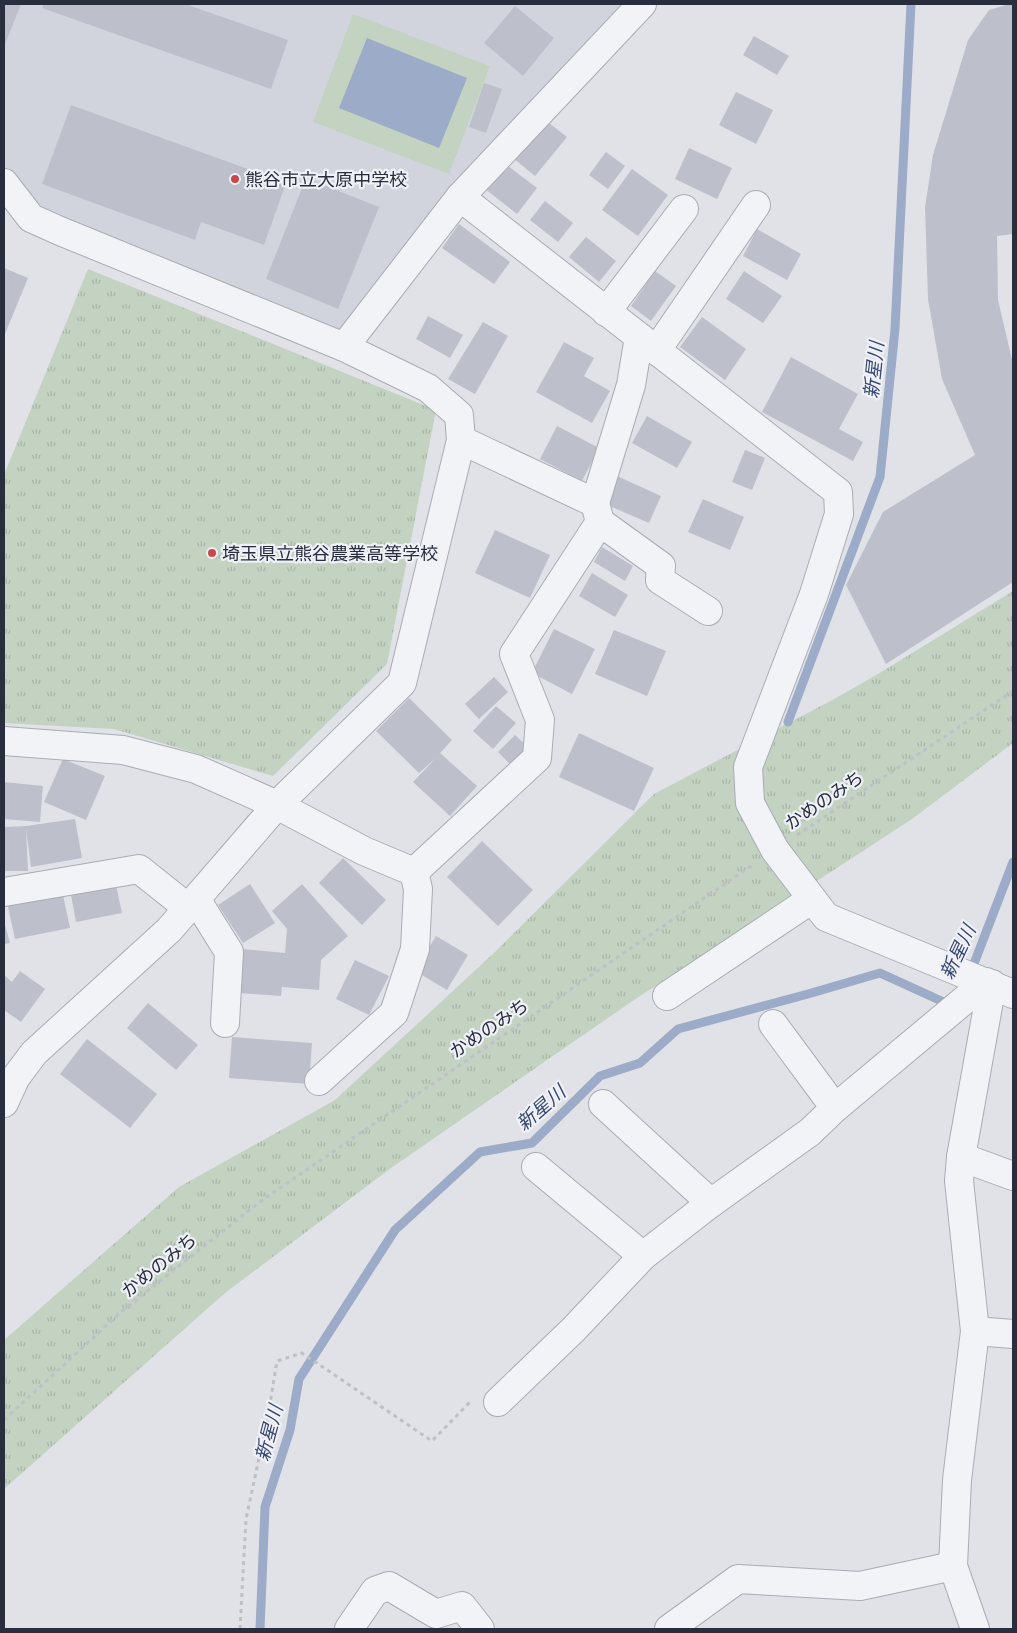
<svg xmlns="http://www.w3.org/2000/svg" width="1017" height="1633" font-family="Inter,'Noto Sans JP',sans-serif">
	<defs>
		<pattern id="grass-tufts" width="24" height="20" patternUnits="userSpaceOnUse" patternTransform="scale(1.25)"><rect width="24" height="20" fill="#c3d2c1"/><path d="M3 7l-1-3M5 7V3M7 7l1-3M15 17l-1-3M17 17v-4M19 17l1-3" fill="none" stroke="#a8b5a7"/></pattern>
	</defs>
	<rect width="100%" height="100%" fill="#e0e2e8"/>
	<path fill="#d2d4dd" d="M4,4H624L448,188L340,337L41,206L4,170Z"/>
	<g fill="url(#grass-tufts)">
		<path d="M88,269L436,410L387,664L273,776L114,729L4,723V475Z"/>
		<path d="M1013,591V743L912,819L634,1000L391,1168L225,1293L4,1489V1340L179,1187L335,1100L495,952L654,794L836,698L878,674Z"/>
	</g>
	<path fill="#c3d2c1" d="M353,14L490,66L449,174L313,122Z"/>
	<path fill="#9cabc7" d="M367,38L467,78L439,148L339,108Z"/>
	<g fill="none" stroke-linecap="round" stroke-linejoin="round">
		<g stroke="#9cabc7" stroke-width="9">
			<path d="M788,722L880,477L895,329L911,4"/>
			<path d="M970,974L1013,862"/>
			<path d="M260,1629L265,1507L290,1430L299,1379L395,1230L480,1152L532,1143L600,1076L640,1063L678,1029L808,994L880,973L948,1004L951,1000"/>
		</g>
	</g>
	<g fill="#bdc0cb">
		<path d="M4,4H21L4,47Z"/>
		<path d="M44,4H185L288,40L271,89L42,8Z"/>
		<path d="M1009,4H1013V234L997,236L998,300L1013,364V582L886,664L846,585L883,512L975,455L942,379L928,299L925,207L933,155L968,40L989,10Z"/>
		<path d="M515,6L554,38L523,76L484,43Z"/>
		<path d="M754,36L789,56L777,75L743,55Z"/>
		<path d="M484,83L502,89L486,133L469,127Z"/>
		<path d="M736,92L773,110L756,144L719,125Z"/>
		<path d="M71,105L286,183L264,245L201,222L195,240L42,184Z"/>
		<path d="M545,120L567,137L535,176L513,158Z"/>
		<path d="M689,148L732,168L717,199L675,179Z"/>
		<path d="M606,152L625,166L608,189L589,175Z"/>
		<path d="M504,163L537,188L517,214L485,189Z"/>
		<path d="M632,169L668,195L638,236L602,210Z"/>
		<path d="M306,178L379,207L338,309L266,279Z"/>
		<path d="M545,201L573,223L558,242L530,220Z"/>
		<path d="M459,224L510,262L494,284L442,248Z"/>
		<path d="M757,229L801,254L787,280L743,256Z"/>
		<path d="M586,237L616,261L599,282L569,257Z"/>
		<path d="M4,268L28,278L5,334H4Z"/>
		<path d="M655,271L676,286L651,321L631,306Z"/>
		<path d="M744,271L782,296L763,323L726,299Z"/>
		<path d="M428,316L463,335L450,358L416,339Z"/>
		<path d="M702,317L746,349L725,380L680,347Z"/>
		<path d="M483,322L508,336L475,394L448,379Z"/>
		<path d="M564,342L594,358L584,376L610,391L592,423L536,392Z"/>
		<path d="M791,357L858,394L839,429L863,442L853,461L762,412Z"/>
		<path d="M647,416L692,442L677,468L632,443Z"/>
		<path d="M557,426L599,448L582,481L540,459Z"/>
		<path d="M745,450L765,458L752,490L732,482Z"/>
		<path d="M617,476L661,496L649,523L605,504Z"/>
		<path d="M703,499L744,517L730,550L688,532Z"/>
		<path d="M495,530L550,555L530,598L475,573Z"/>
		<path d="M602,547L633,566L625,581L594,562Z"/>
		<path d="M592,573L628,595L615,617L579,596Z"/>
		<path d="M554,629L595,649L572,694L532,673Z"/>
		<path d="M614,630L666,651L647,696L595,674Z"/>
		<path d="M494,677L508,692L479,719L465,704Z"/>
		<path d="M409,698L452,740L440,753L477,786L450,816L413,782L436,758L419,773L376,731Z"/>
		<path d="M496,706L516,723L493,749L473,731Z"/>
		<path d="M579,733L654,768L634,811L559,777Z"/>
		<path d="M515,735L533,752L516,770L498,752Z"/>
		<path d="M63,759L105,776L86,820L44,802Z"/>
		<path d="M4,782L43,786L40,822L4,819Z"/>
		<path d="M75,819L82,858L31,867L26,829L28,871H4V827L26,826Z"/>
		<path d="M482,841L533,890L498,926L447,877Z"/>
		<path d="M343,858L386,900L362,925L319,883Z"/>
		<path d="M250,884L275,923L243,943L218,905Z"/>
		<path d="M302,884L348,936L321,960L319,990L282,987L281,996L239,993L243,949L285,953L287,929L272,911Z"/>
		<path d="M116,885L122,913L76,922L71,895Z"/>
		<path d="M62,890L70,928L15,939L7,902Z"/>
		<path d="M4,921L10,943L4,944Z"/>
		<path d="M436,936L468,955L447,990L415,971Z"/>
		<path d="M355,960L389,976L369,1015L336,999Z"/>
		<path d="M20,971L45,989L21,1022L4,1010V975L12,982Z"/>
		<path d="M148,1003L198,1045L176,1070L127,1028Z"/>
		<path d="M232,1037L312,1043L309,1084L229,1078Z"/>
		<path d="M87,1039L157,1094L130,1128L60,1074Z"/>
	</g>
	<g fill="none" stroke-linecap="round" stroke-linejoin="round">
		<g stroke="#a9acb5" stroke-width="30">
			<g id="minor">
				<path d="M4,183L31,218L60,231L344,347L428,388L459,415L461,440L402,683L277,805L169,930L34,1053L16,1077L4,1103"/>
				<path d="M460,197L838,492L839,514L814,594L748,767L750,803L775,850L826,917L1013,994"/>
				<path d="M606,312L684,209"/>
				<path d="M344,347L460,197L642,4"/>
				<path d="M656,351L756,205"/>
				<path d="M461,440L595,503L631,385L639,337"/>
				<path d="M600,522L661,566L660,580L708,611"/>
				<path d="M4,741L123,750L196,769L277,805L364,851L414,872L418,889L415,949L394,1013L319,1081"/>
				<path d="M414,872L537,758L540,720L514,654L600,522L595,503"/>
				<path d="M4,892L139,869L188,908"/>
				<path d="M196,899L229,952L225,1023"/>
				<path d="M667,996L812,899"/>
				<path d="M773,1024L835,1108"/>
				<path d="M603,1104L711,1203"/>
				<path d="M961,1157L1013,1176"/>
				<path d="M536,1167L643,1256"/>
				<path d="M975,1331L1013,1334"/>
				<path d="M498,1402L573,1330L643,1256L711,1203L810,1132L835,1108L986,982"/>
				<path d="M349,1629L375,1591L389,1586L436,1614L462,1606L480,1629"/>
				<path d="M669,1629L738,1579L860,1586L953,1566"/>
				<path d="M975,1629L953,1566L957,1480L975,1331L959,1181L961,1157L992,984"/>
			</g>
		</g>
		<g stroke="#bec0c7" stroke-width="3" stroke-dasharray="4 4" stroke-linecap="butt">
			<path d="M797,835L1013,691"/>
			<path d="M4,1420L121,1312L261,1201L751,866"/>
			<path d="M240,1629L246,1519L268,1416L277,1361L302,1353L432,1441L470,1402"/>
		</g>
		<use href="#minor" stroke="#f2f3f7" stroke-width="28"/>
	</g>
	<g fill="#c9494b" stroke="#eff1f6" stroke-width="2">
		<circle cx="235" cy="179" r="5"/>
		<circle cx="212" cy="553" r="5"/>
	</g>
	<g text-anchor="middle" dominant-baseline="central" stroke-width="4.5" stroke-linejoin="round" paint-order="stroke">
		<g font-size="18" fill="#292e3f" stroke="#eff1f6" text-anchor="start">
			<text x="245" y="179">熊谷市立大原中学校</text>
			<text x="222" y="553">埼玉県立熊谷農業高等学校</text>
		</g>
		<g font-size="18" fill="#292e3f" stroke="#eff1f6">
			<text transform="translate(824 800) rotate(-34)">かめのみち</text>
			<text transform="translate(489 1028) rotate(-34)">かめのみち</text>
			<text transform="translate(159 1265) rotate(-39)">かめのみち</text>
		</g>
		<g font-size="19" font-style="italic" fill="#354771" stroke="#eff1f6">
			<text transform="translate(874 370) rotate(-84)">新星川</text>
			<text transform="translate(958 952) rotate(-65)">新星川</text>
			<text transform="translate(541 1108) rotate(-41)">新星川</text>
			<text transform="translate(269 1433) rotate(-75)">新星川</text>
		</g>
	</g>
	<rect width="1017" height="1633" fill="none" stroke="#292e3f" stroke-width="10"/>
</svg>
